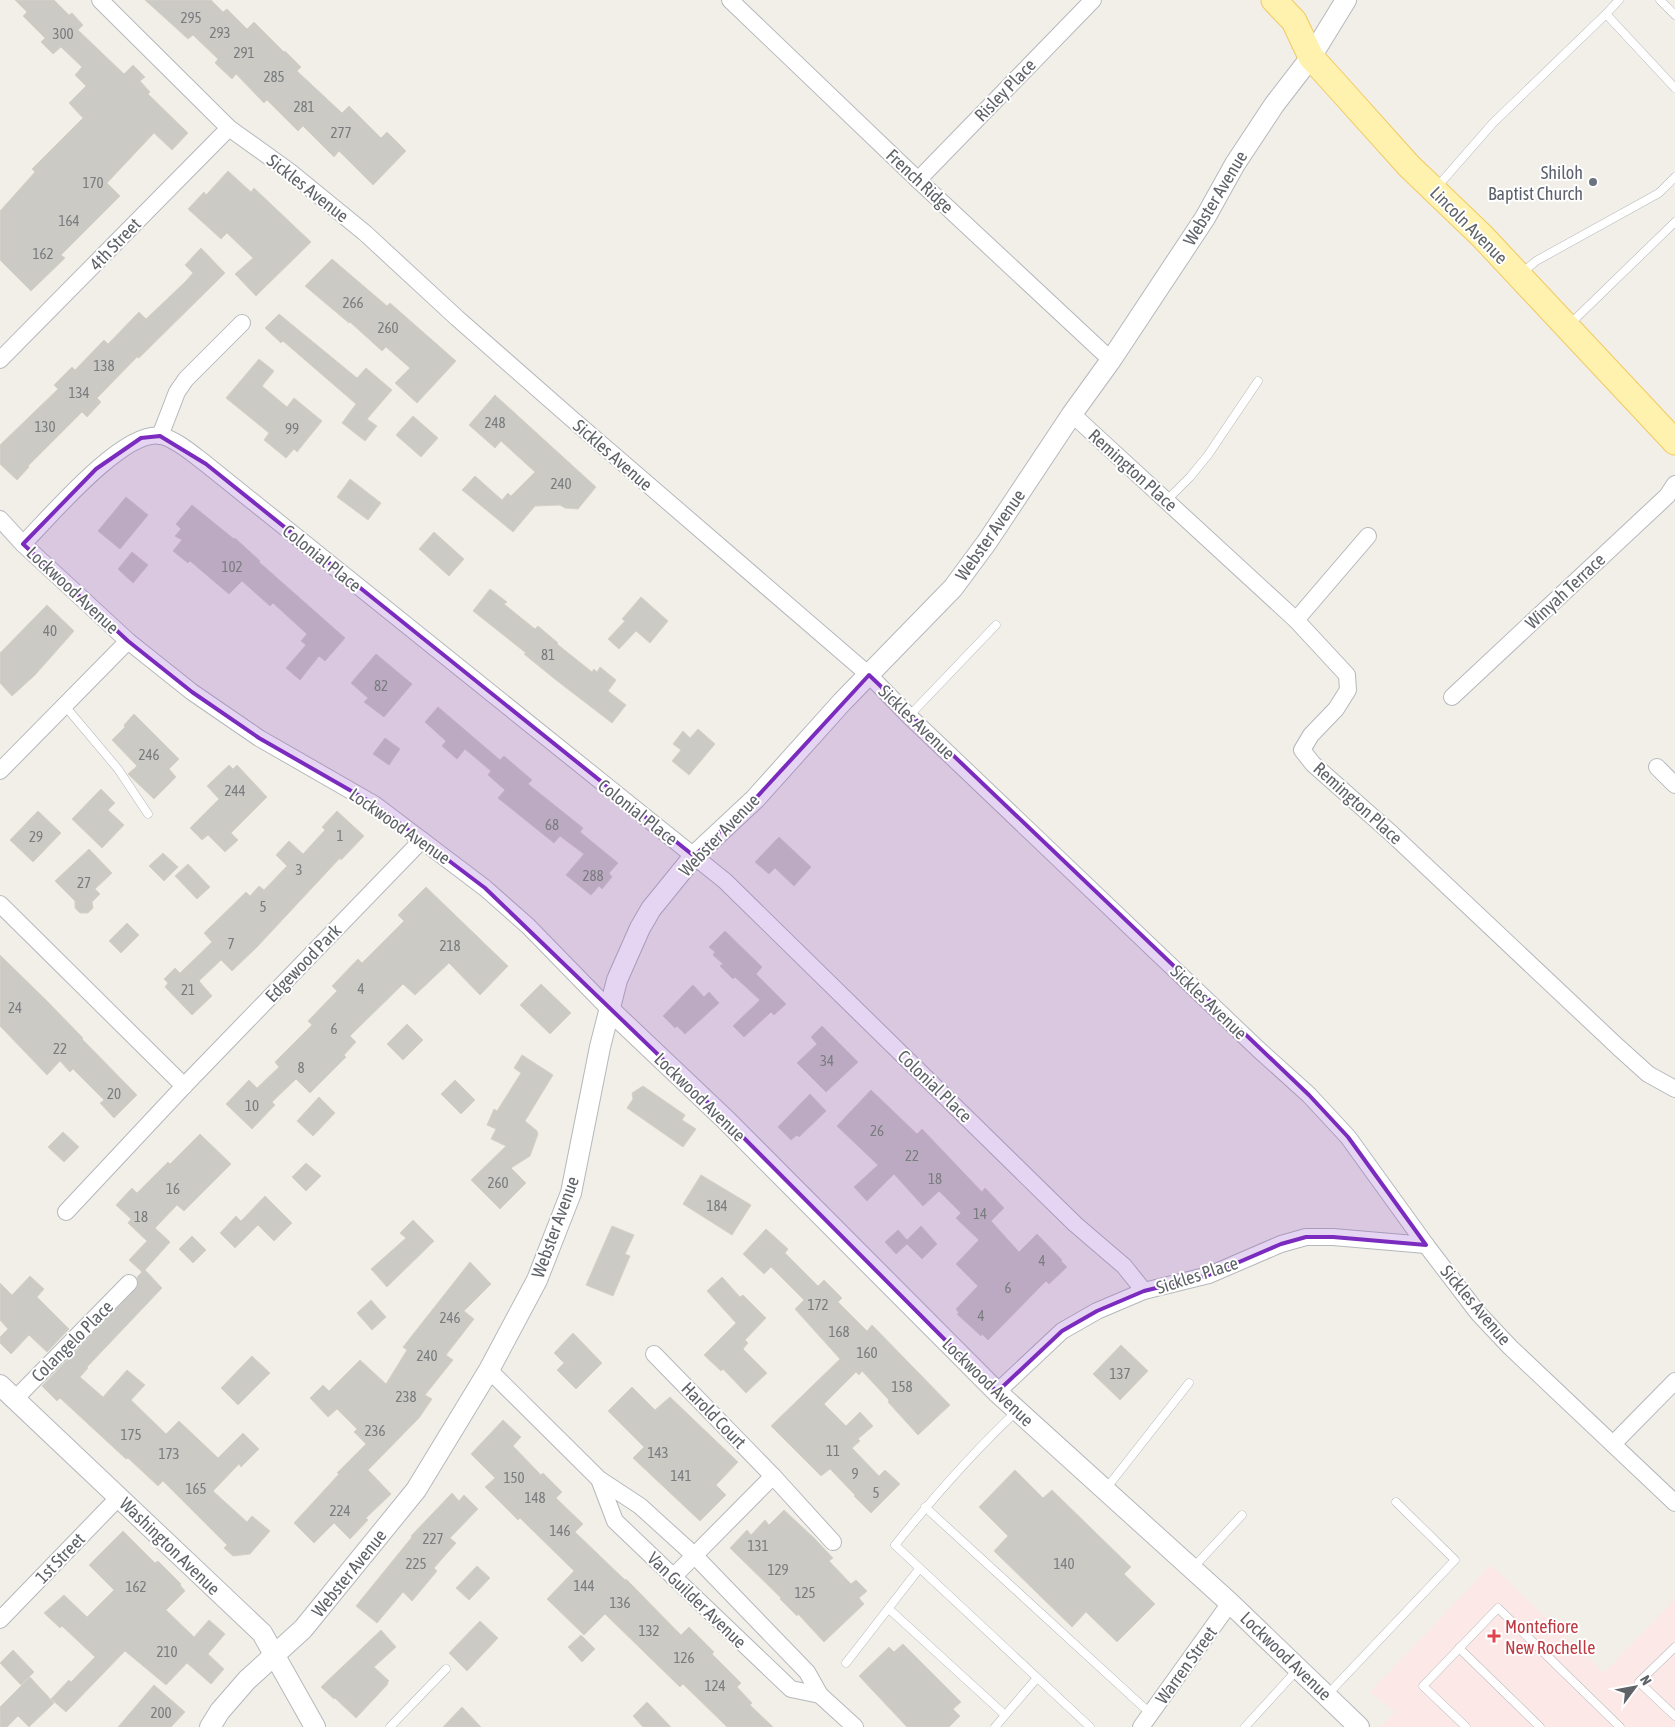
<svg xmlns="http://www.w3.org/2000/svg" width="1675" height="1727" font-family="'Asap Condensed',sans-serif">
	<rect width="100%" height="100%" fill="#f1efe8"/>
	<path fill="#fce8e6" d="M1491,1565L1604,1673L1675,1599V1727H1380L1395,1712L1370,1692Z"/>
	<g fill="#cccac5" stroke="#d6d1c6">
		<path d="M15,0H54L69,15L72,13L83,25L78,30L124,74L133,65L145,77L140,81L150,92L148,94L188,133L172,150L154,133L107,183L120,196L61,255L65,258L31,291L0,260V211L35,172L32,169L83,118L69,103L86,86L75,75L82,67L61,47L53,54L41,42L45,38L23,16L27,12Z"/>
		<path d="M145,0H211L223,12L227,9L247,29L254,22L284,52L285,51L301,67L297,71L342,113L349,106L381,138L387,132L406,151L373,185L339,151L334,157L303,126L298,131L267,100L264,103L236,74L232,79L215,63L218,59L193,35L188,39Z"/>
		<path d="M228,171L251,192L254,188L311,242L256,296L235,274L253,258L227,233L221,239L188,209L204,192L206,195Z"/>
		<path d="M201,248L225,273L139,358L137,357L97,398L101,402L87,417L82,412L28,466L29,467L17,480L0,464V445L58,389L54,385L72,367L75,370L104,340L108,344L139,312L146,319L185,282L193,273L185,265Z"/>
		<path d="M332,259L387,306L390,303L456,361L417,403L395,383L410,368L386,347L382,351L350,322L349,323L305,286Z"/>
		<path d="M279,314L357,378L366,368L392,390L367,419L377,426L365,441L342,423L356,404L283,341L281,343L265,328Z"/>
		<path d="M259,359L274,371L262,386L287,407L294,398L322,421L297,452L294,449L286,458L264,440L269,433L226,398Z"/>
		<path d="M495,395L596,487L578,509L565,508L560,505L535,506L513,532L462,490L475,476L502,500L508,493L511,496L535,472L501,441L495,448L469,425Z"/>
		<path d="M413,416L438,438L421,457L396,435Z"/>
		<path d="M350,479L381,503L368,520L337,497Z"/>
		<path d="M126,497L148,515L120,549L98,531Z"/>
		<path d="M192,505L234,539L235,538L260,561L259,562L345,638L325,661L319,656L300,680L286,668L306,645L301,641L307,634L273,603L270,606L242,581L229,594L190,561L188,563L173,551L182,540L175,536L181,529L176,524Z"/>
		<path d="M434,532L464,559L449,576L419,549Z"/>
		<path d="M132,552L148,565L133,583L118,569Z"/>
		<path d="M490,589L507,602L504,604L535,629L538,626L558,643L557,644L592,672L594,669L597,672L600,667L616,680L608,691L626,705L612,723L556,680L524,654L526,653L473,611Z"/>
		<path d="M641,597L668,621L650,643L636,631L619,649L608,639L625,621L622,619Z"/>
		<path d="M47,605L74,631L35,675L12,696L0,683V653Z"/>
		<path d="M376,654L412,684L384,717L364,702L368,698L351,683Z"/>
		<path d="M438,707L500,760L504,756L532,780L528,784L583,828L580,832L618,863L609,873L612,877L602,889L599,886L591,895L566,875L584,854L560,836L554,843L498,798L505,790L488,775L491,771L465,749L457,759L442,746L446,741L425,722Z"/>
		<path d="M134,714L179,759L169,769L176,777L154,799L128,774L137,766L112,740L125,727L124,725Z"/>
		<path d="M698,729L715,744L689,775L672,761L681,750L673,744L683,731L690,738Z"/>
		<path d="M385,738L400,749L389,765L373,754Z"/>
		<path d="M229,765L233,769L237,765L267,797L231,833L238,840L225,852L208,835L202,840L190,828L219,799L207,786Z"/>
		<path d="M101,789L115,803L108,810L124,825L102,848L72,819Z"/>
		<path d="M38,811L61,833L33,862L10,840Z"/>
		<path d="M337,811L364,836L341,860L340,858L257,947L232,971L221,960L199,981L212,996L192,1015L165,987L168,983L164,979L175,968L180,973L212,942L204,933L246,892L250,896L259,886L264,890L287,866L276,855L289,841L303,854L325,830L322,827Z"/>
		<path d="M779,837L811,867L794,886L775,868L769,874L755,862Z"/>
		<path d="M89,849L112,873L95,889L100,894L92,902L93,908L88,913H80L75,908V901L55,881Z"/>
		<path d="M163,853L178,867L164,881L149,866Z"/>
		<path d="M188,864L210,887L197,899L175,876Z"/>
		<path d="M426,887L508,966L480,995L449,963L415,995L403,984L350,1036L356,1042L344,1055L346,1057L310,1093L296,1079L272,1102L275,1105L252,1129L226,1104L249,1080L257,1088L279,1067L275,1062L312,1025L308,1021L337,991L332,986L358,959L362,963L404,921L398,915Z"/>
		<path d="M127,923L139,935L121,953L109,941Z"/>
		<path d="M725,931L762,967L756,974L786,1004L774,1015L771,1012L744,1037L733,1026L760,1000L735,977L733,979L720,966L723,964L713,955L715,952L709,947Z"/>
		<path d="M0,955L47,1001L83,1038L82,1039L137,1095L114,1118L100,1103L104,1100L73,1069L70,1072L60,1061L47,1075L0,1026Z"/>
		<path d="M541,984L571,1013L550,1034L520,1005Z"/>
		<path d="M693,985L704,997L709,992L719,1003L685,1034L677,1026L675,1028L663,1016Z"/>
		<path d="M407,1024L423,1040L403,1060L387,1044Z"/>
		<path d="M822,1026L858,1062L826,1092L797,1063L817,1044L811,1037Z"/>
		<path d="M522,1055L553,1075L525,1121L537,1131L538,1134L530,1156L511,1168L526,1183L500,1209L471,1180L506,1146L491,1139L496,1129L487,1125L494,1109L497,1111L521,1073L514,1068Z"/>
		<path d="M455,1080L475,1100L461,1114L441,1094Z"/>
		<path d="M643,1086L685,1115L682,1120L696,1129L683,1147L627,1108L633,1099L632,1093Z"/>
		<path d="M871,1090L917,1134L922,1129L982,1192L985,1188L1004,1208L991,1221L1019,1252L1037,1234L1062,1260L1061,1261L1067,1267L1049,1284L1046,1281L988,1340L982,1334L981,1336L957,1314L959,1313L956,1309L978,1286L956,1264L979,1240L956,1218L961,1213L939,1191L923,1206L894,1174L867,1201L854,1187L878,1165L837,1126Z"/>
		<path d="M810,1094L826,1111L799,1137L797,1135L791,1140L778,1127Z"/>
		<path d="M319,1097L335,1113L313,1136L297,1121Z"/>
		<path d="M63,1132L79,1147L64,1162L48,1147Z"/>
		<path d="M200,1134L231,1164L184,1211L177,1205L155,1228L170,1242L145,1270L162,1288L87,1367L88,1368L80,1377L103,1397L127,1370L145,1385L131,1400L166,1434L179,1421L218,1458L243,1433L259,1449L241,1467L239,1464L213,1491L247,1522L252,1516L270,1531L250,1554L233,1556L224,1548L227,1545L163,1481L158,1486L128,1458L126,1459L60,1398L57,1401L42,1386L138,1286L137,1277L142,1272L129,1260L147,1241L128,1223L131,1219L116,1205L132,1188L137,1193L168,1162L170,1164Z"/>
		<path d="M306,1163L321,1176L306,1191L292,1177Z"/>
		<path d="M701,1175L751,1205L732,1235L683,1204Z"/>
		<path d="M265,1196L292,1223L274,1241L258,1225L235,1248L220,1233L236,1216L241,1221Z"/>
		<path d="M413,1220L434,1241L387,1287L371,1269L406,1238L400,1233Z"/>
		<path d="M612,1226L634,1235L625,1254L630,1256L613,1296L586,1285Z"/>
		<path d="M921,1226L937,1244L922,1259L907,1244L896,1254L885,1242L898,1230L907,1240Z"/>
		<path d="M766,1229L788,1249L785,1253L818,1286L824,1280L842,1298L838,1302L867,1331L872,1325L950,1405L918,1435L888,1402L889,1400L862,1371L859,1375L856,1372L824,1404L846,1426L860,1412L873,1426L858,1439L860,1441L852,1448L879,1476L885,1470L900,1484L871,1513L854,1496L855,1495L830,1469L821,1476L771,1426L840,1359L795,1309L804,1300L771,1267L764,1274L743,1254Z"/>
		<path d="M192,1236L206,1250L193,1263L179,1249Z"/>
		<path d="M470,1262L491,1284L464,1311L474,1319L446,1355L453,1360L425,1395L432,1399L419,1418L368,1470L391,1494L366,1518L368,1520L350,1539L334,1523L314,1543L294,1523L339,1474L337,1473L366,1444L354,1432L357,1429L337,1409L328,1417L310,1398L323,1385L329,1391L360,1360L386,1384L407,1350L403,1347Z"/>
		<path d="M30,1276L44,1289L37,1297L69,1329L47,1352L29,1335L11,1354L0,1343V1337L8,1329L0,1320V1283L12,1295Z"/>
		<path d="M722,1277L740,1297L743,1295L766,1318L745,1340L748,1343L743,1349L767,1373L746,1393L723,1369L721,1371L704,1355L736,1323L707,1291Z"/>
		<path d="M371,1300L386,1317L372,1330L357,1313Z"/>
		<path d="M573,1333L602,1363L576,1389L557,1370L564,1363L554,1353Z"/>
		<path d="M1121,1345L1148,1371L1120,1400L1093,1374Z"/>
		<path d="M252,1356L270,1373L238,1405L221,1388Z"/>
		<path d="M632,1387L655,1410L670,1397L738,1462L716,1485L726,1495L700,1521L633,1458L644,1447L608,1411Z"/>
		<path d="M503,1420L521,1437L513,1446L541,1475L543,1473L562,1492L556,1498L583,1524L575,1532L625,1580L626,1579L681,1635L689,1627L714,1652L712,1654L741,1683L737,1687L752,1703L750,1705L773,1727H727L683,1684L680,1687L605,1614L584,1635L547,1599L574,1571L520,1518L518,1520L485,1487L495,1478L471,1454Z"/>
		<path d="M1015,1470L1043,1498L1052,1490L1131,1567L1124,1574L1155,1604L1117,1642L1086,1612L1072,1627L994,1551L1008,1536L979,1507Z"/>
		<path d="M452,1493L459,1501L464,1495L478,1509L450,1538L456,1543L434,1568L437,1571L412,1601L403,1592L377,1623L356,1606L412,1537L411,1536Z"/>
		<path d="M784,1510L814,1538L833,1558L829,1561L851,1584L856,1580L867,1591L859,1598L864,1604L824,1642L798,1614L797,1616L780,1599L781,1598L730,1548L747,1530L751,1535L765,1520L769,1525Z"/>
		<path d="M123,1531L155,1563L158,1561L181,1584L180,1585L185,1591L166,1610L194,1637L209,1620L225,1634L208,1654L224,1669L211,1684L187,1663L166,1685L125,1651L66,1712L51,1699L69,1680L71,1682L95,1657L62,1626L60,1628L44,1613L64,1595L87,1617L114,1590L89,1565Z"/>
		<path d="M477,1566L490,1578L469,1600L456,1588Z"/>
		<path d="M480,1621L498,1638L467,1671L449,1653Z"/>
		<path d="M381,1630L396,1647L374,1667L389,1681L387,1683L388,1684L356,1718L335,1698L334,1699L321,1687Z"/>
		<path d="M581,1635L595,1649L582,1662L568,1647Z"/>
		<path d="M903,1644L961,1702L953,1709L960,1716L949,1727H907L859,1676L889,1647L894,1652Z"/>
		<path d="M13,1650L34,1672L21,1685L0,1663Z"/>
		<path d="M30,1677L54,1703L29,1727L18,1716L7,1727H0V1707Z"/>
		<path d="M154,1685L185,1712L171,1727H118Z"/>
		<path d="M647,1702L671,1727H643L633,1716Z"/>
		<path d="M462,1707L481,1727H443Z"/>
	</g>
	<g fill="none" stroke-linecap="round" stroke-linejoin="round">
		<g stroke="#b5b8bc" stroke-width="9">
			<g id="service">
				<path d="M1660,0L1675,15"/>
				<path d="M1606,14L1619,0"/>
				<path d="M1437,187L1493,123L1606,14L1675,88"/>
				<path d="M1521,274L1536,261L1659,193L1675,177"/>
				<path d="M1570,324L1675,222"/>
				<path d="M1167,500L1190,477L1208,455L1258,381"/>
				<path d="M65,706L118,769L148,814"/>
				<path d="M909,716L996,625"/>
				<path d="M1017,1411C973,1452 933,1498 895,1545L1090,1727"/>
				<path d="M1105,1490L1189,1383"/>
				<path d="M925,1507L1151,1714"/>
				<path d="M1192,1569L1242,1515"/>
				<path d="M889,1609L1005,1715"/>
				<path d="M1675,1647L1639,1682L1675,1716"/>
				<path d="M1459,1648L1540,1727"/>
				<path d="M846,1663L919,1569"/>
				<path d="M1328,1694L1455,1560L1396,1502"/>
				<path d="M390,1727L446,1669"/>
				<path d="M995,1727L1037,1678"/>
				<path d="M1245,1727L1297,1670"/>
				<path d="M1466,1727L1423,1686L1498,1608L1620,1727"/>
			</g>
		</g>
		<g stroke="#b5b8bc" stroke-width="18">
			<g id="minor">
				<path d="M100,0L229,128L289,171L365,233L457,318L572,419L869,675L909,716L1258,1049L1309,1095L1348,1137L1426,1245L1478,1313L1510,1347L1675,1503"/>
				<path d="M730,0L918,180L1111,360"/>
				<path d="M918,180L1093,0"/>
				<path d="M0,360L229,128"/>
				<path d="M1072,414L1296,620L1347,675L1348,690L1336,709L1311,735L1302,750L1313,764L1392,834L1618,1047L1648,1074L1675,1089"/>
				<path d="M160,436L177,392L186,379L242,323"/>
				<path d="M0,519L23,544L128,641L192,692L259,738L374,804L485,888L528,926L609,1009"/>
				<path d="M23,544C48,519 124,428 161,436C176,439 194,455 206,464L725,881L1075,1224L1124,1266L1144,1291"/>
				<path d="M1296,620L1368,536"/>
				<path d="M1452,697L1667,496L1675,484"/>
				<path d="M1657,767L1675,785"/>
				<path d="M0,771L128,641"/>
				<path d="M0,904L184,1086"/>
				<path d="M66,1212L184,1086L422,840"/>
				<path d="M654,1354L773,1476L833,1542"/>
				<path d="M489,1370L599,1479L640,1506L694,1555L807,1672L820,1695L855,1727"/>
				<path d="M997,1392L1062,1331L1097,1311L1144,1291L1209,1275L1281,1244L1306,1237H1333L1426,1245"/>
				<path d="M15,1399L129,1283"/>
				<path d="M1613,1444L1675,1381"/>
				<path d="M599,1479L615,1521L791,1689L820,1695"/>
				<path d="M673,1577L773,1476"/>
				<path d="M0,1620L119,1497"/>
				<path d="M1141,1727L1230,1603"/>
			</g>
		</g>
		<g stroke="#b5b8bc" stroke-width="22">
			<g id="tertiary">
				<path d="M609,1009L726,1120L997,1392L1230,1603L1359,1727"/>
				<path d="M0,1385L262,1633L315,1727"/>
				<path d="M210,1727L220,1711L247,1680L303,1629L416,1490L489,1370L537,1280L571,1193L600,1047L617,980L640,928L651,909L694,856L755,799L842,702L953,588L987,542L1072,414L1111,360L1205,218L1235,164L1274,105L1311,57L1346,0"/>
			</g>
		</g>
		<g stroke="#f2c960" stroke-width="27">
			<path id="primary" d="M1274,0L1294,21L1311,57L1339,88L1409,166L1482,236L1675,442"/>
		</g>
		<use href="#service" stroke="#fff" stroke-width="8"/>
		<use href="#minor" stroke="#fff" stroke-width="16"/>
		<use href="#tertiary" stroke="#fff" stroke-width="20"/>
		<use href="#primary" stroke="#fff2af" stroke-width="25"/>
	</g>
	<path fill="#7b2cbf" fill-opacity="0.2" stroke="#7b2cbf" stroke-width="4" stroke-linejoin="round" d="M160,436L206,464L694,856L755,799L869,675L1309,1095L1348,1137L1426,1245L1333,1237H1306L1281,1244L1209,1275L1144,1291L1097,1311L1062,1331L997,1392L726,1120L485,888L374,804L259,738L192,692L128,641L23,544L96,469L141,438Z"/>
	<circle fill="#6b7280" stroke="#fff" stroke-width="2" cx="1593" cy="182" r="5"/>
	<path fill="#e0444e" stroke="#fff" stroke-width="2" d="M1491.5 1628.5h5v5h5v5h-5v5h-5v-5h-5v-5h5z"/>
	<g text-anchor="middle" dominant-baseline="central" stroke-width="4" stroke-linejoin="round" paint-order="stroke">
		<g font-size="15" fill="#7a7d7f">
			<text x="191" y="17">295</text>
			<text x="220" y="32">293</text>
			<text x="63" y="33">300</text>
			<text x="244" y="52">291</text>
			<text x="274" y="76">285</text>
			<text x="304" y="106">281</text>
			<text x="341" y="132">277</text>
			<text x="93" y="182">170</text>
			<text x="69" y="220">164</text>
			<text x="43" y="253">162</text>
			<text x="353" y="302">266</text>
			<text x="388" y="327">260</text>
			<text x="104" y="365">138</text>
			<text x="79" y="392">134</text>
			<text x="495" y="422">248</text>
			<text x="45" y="426">130</text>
			<text x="292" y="428">99</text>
			<text x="561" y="483">240</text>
			<text x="232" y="566">102</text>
			<text x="50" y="630">40</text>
			<text x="548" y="654">81</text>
			<text x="381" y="685">82</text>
			<text x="149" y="754">246</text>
			<text x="235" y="790">244</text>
			<text x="552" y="824">68</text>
			<text x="340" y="835">1</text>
			<text x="36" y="836">29</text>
			<text x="299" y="869">3</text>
			<text x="593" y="875">288</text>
			<text x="84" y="882">27</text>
			<text x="263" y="906">5</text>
			<text x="231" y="943">7</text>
			<text x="450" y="945">218</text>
			<text x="361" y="988">4</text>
			<text x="188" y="989">21</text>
			<text x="15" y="1007">24</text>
			<text x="334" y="1028">6</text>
			<text x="60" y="1048">22</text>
			<text x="827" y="1060">34</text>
			<text x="301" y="1067">8</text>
			<text x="114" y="1093">20</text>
			<text x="252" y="1105">10</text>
			<text x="877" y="1130">26</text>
			<text x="912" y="1155">22</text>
			<text x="935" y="1178">18</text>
			<text x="498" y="1182">260</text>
			<text x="173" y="1188">16</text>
			<text x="717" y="1205">184</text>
			<text x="980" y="1213">14</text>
			<text x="141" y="1216">18</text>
			<text x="1042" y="1260">4</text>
			<text x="1008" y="1287">6</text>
			<text x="818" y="1304">172</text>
			<text x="981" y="1315">4</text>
			<text x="450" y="1317">246</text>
			<text x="839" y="1331">168</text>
			<text x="867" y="1352">160</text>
			<text x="427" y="1355">240</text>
			<text x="1120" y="1373">137</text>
			<text x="902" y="1386">158</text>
			<text x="406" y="1396">238</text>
			<text x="375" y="1430">236</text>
			<text x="131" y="1434">175</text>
			<text x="833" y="1450">11</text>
			<text x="658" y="1452">143</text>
			<text x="169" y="1453">173</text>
			<text x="855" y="1473">9</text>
			<text x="681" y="1475">141</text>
			<text x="514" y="1477">150</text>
			<text x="196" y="1488">165</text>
			<text x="876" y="1492">5</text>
			<text x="535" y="1497">148</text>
			<text x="340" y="1510">224</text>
			<text x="560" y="1530">146</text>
			<text x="433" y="1538">227</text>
			<text x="758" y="1545">131</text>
			<text x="416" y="1563">225</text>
			<text x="1064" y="1563">140</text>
			<text x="778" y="1569">129</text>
			<text x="584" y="1585">144</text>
			<text x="136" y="1586">162</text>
			<text x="805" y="1592">125</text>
			<text x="620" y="1602">136</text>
			<text x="649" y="1630">132</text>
			<text x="167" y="1651">210</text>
			<text x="684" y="1657">126</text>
			<text x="715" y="1685">124</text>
			<text x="161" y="1712">200</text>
		</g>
		<g font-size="18" fill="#5f6368" stroke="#fff">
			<text transform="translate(1005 90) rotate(-46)">Risley Place</text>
			<text transform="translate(920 181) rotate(43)">French Ridge</text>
			<text transform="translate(308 188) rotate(38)">Sickles Avenue</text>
			<text transform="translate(1215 198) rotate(-59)">Webster Avenue</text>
			<text transform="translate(1469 225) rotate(45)">Lincoln Avenue</text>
			<text transform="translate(115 244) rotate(-46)">4th Street</text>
			<text transform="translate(613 455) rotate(41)">Sickles Avenue</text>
			<text transform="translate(1133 470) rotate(42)">Remington Place</text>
			<text transform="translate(990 535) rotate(-55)">Webster Avenue</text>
			<text transform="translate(322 558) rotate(39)">Colonial Place</text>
			<text transform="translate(73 590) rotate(43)">Lockwood Avenue</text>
			<text transform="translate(1565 591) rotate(-43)">Winyah Terrace</text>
			<text transform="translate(917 722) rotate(44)">Sickles Avenue</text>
			<text transform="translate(1358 803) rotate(42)">Remington Place</text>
			<text transform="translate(638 812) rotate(38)">Colonial Place</text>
			<text transform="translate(400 826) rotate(35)">Lockwood Avenue</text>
			<text transform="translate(719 835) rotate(-46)">Webster Avenue</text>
			<text transform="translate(303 963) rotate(-46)">Edgewood Park</text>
			<text transform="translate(1209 1002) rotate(44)">Sickles Avenue</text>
			<text transform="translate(935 1086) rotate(44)">Colonial Place</text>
			<text transform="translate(700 1097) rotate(44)">Lockwood Avenue</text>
			<text transform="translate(555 1227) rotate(-70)">Webster Avenue</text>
			<text transform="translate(1197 1275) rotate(-18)">Sickles Place</text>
			<text transform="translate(1476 1305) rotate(50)">Sickles Avenue</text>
			<text transform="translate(72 1341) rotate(-45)">Colangelo Place</text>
			<text transform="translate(988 1382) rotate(44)">Lockwood Avenue</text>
			<text transform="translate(714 1415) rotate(46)">Harold Court</text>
			<text transform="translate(170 1546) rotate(44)">Washington Avenue</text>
			<text transform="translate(60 1558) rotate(-46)">1st Street</text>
			<text transform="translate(349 1573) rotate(-51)">Webster Avenue</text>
			<text transform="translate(697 1600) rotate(44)">Van Guilder Avenue</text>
			<text transform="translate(1286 1656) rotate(44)">Lockwood Avenue</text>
			<text transform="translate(1186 1665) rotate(-54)">Warren Street</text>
		</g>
		<g font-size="18" fill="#5b616d" stroke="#fff" text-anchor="end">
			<text x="1583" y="172">Shiloh<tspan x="1583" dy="21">Baptist Church</tspan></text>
		</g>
		<g font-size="18" fill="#be3a42" stroke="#fff" text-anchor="start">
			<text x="1505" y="1626">Montefiore<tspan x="1505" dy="21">New Rochelle</tspan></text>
		</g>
	</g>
	<g transform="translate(1635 1687) rotate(58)" stroke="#ffffff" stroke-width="4" paint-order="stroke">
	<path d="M0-4L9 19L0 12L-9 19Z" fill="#5f6368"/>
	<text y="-8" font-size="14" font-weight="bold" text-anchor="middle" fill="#5f6368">N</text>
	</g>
</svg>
